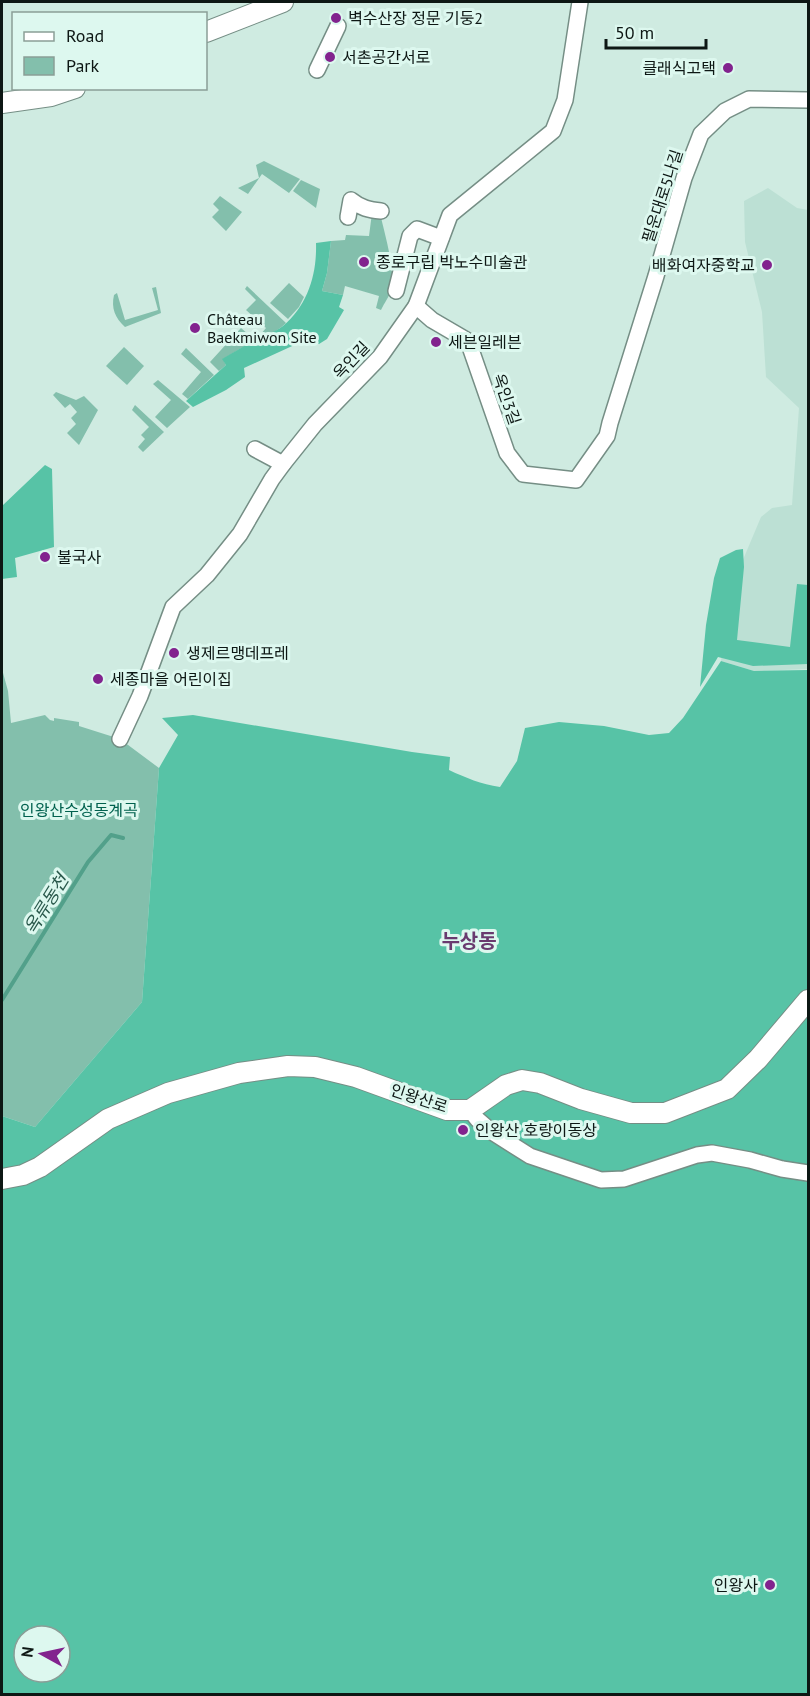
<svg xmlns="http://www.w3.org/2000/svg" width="810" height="1696" font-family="'PT Sans','Noto Sans KR',sans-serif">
	<rect width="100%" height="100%" fill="#cfebe1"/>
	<path fill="#bce0d4" d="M768,188L797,208L808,210V669L754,671L721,661L729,593L761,517L772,508L792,505L799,408L766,377L762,312L745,242L744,201Z"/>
	<g fill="#83bfac">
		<path d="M264,161L300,179L289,193L262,174L248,194L238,188L259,178L256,165Z"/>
		<path d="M301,180L320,189L316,208L293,191Z"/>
		<path d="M220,196L242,212L226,231L212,217L219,210L213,204Z"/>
		<path d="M372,213H380C384,232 396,270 391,289C390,296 384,303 381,310L376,308L379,296L345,286L343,295L322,291L327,273L331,241L345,240L346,235L369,236Z"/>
		<path d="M289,283L304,297L299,307L288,319L270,303Z"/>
		<path d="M247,286L286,323C280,329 268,337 260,335L266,328L246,310L256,300L245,289Z"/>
		<path d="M156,287L161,313L125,327C115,318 111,308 114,295L117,293L125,320L158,310L152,288Z"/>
		<path d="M241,328L255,340L223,359L226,365L219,371L210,362Z"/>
		<path d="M124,347L144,366L127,385L106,366Z"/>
		<path d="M186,348L214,375L188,399L182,394L201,372L181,354Z"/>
		<path d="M158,380L190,407L167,428L155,417L171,400L153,384Z"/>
		<path d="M56,392L76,400L84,396L98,410L79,445L67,433L76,424L71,418L77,412L70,404L65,408L53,395Z"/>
		<path d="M135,405L164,432L143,452L138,447L145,439L141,435L149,427L132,410Z"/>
		<path d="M2,669L8,691L11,723L45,715L50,720L54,721V718L79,722V726L120,739L159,768L142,1002L35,1127L2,1116Z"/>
	</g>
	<g fill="#57c3a6" fill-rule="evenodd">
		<path d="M331,241L327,273L322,291L343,295L339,307L344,310L327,339L319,344L308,340L301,342L244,368L245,377L226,390L193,407L186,401L226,365L222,359C233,353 243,346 254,341C263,336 275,332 283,326C308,305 317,274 316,243Z"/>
		<path d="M45,465L52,469L54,547L15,558L17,577L2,579V506Z"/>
		<path d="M743,549L744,567L737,640L790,647L797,584L808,585V664L753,666L718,657L700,687L706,625L714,578L720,558L736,550Z"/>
		<path d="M721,661L754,671L808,670V1694H2V1116L35,1127L142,1002L159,768L178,735L162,718L193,715L412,752L450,757L449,770C466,778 481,784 500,787L517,761L525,728L559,722L604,726L649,735L669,733L683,718ZM24,1636H60V1672H24Z"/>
	</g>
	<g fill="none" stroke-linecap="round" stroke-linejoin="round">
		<path stroke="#52a08a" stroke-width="4" d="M2,1000L88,862L111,835L123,838"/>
		<g stroke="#758e85" stroke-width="18">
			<g id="minor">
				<path d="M317,70L338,26"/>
				<path d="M348,217L351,200C361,208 369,210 381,211"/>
				<path d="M396,291L410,236L417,229L441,238"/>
				<path d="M416,306L432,320L468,341L507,453L523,474L576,480L607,436L610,423L656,276L684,178L701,134L725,111L749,99L808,100"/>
				<path d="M255,449L283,464"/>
				<path d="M120,739L140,696L173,607L207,575L240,534L272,479L283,464L315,424L380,357L416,306L450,215L553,131L565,100L580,2"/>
				<path d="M470,1110L477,1119L492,1132L530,1156L601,1180L624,1179L697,1155L712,1153L750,1160L782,1169L808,1173"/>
			</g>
		</g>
		<g stroke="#758e85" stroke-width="22">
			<g id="tertiary">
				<path d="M206,32L283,2"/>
				<path d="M2,103L51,96L75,88"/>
				<path d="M2,1179L23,1175L40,1167L108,1119L168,1093L239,1073L288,1066L315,1067L356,1077L447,1110H470L506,1085L522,1080L540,1083L581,1099L631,1113H665L727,1089L758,1059L808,1000"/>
			</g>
		</g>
		<use href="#minor" stroke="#fff" stroke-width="15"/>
		<use href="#tertiary" stroke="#fff" stroke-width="20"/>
	</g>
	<g fill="#82238e" stroke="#ddf8ef" stroke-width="2">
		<circle cx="336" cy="18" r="6"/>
		<circle cx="330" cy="57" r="6"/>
		<circle cx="728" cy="68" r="6"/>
		<circle cx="364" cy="262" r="6"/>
		<circle cx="767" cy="265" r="6"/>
		<circle cx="195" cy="328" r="6"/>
		<circle cx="436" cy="342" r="6"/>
		<circle cx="45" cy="557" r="6"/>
		<circle cx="174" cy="653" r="6"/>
		<circle cx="98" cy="679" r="6"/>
		<circle cx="463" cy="1130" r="6"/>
		<circle cx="770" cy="1585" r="6"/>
	</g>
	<g text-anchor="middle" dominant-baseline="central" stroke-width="6" stroke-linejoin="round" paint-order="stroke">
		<g font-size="16" fill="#0d1714" stroke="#ddf8ef" text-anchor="start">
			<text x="348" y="18">벽수산장 정문 기둥2</text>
			<text x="342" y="57">서촌공간서로</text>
			<text x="716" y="68" text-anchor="end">클래식고택</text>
			<text x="376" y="262">종로구립 박노수미술관</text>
			<text x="755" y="265" text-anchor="end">배화여자중학교</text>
			<text x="207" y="319">Château<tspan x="207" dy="18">Baekmiwon Site</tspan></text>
			<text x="448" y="342">세븐일레븐</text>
			<text x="57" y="557">불국사</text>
			<text x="186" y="653">생제르맹데프레</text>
			<text x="110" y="679">세종마을 어린이집</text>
			<text x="475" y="1130">인왕산 호랑이동상</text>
			<text x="758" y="1585" text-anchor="end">인왕사</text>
		</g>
		<g font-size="16" fill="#0d1714" stroke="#ddf8ef">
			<text transform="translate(662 196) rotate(-72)">필운대로5나길</text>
			<text transform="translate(351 360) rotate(-47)">옥인길</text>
			<text transform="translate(507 399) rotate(71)">옥인3길</text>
			<text transform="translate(419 1098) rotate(18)">인왕산로</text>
		</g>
		<g font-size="16" fill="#01614e" stroke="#ddf8ef">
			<text x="79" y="810">인왕산수성동계곡</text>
		</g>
		<g font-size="18" font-style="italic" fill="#2a594c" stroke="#ddf8ef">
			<text transform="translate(46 904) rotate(-58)">옥류동천</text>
		</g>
		<g font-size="20" font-weight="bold" fill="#693a6f" stroke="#ddf8ef">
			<text x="469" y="941">누상동</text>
		</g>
	</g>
	<rect width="810" height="1696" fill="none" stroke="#0d1714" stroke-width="6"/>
	<rect x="12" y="12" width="195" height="78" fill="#ddf8ef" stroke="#8a9e97" stroke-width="1.5"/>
	<rect x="24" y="32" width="30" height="9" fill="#ffffff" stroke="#8a9e97" stroke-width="1.5"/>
	<text x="66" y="42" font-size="18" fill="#0d1714">Road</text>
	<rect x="24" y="57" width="30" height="18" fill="#83bfac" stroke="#8a9e97" stroke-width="1.5"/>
	<text x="66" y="72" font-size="18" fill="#0d1714">Park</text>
	<g transform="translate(42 1654) rotate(278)"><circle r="28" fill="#ddf8ef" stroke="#8a9e97" stroke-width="1.5"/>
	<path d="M0-4.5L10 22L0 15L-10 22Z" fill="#82238e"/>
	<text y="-9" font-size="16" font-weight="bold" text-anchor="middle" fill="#0d1714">N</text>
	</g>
	<path d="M606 39v9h100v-9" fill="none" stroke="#0d1714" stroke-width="3"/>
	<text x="615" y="39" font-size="18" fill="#0d1714" stroke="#ddf8ef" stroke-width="4.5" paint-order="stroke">50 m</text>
</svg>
